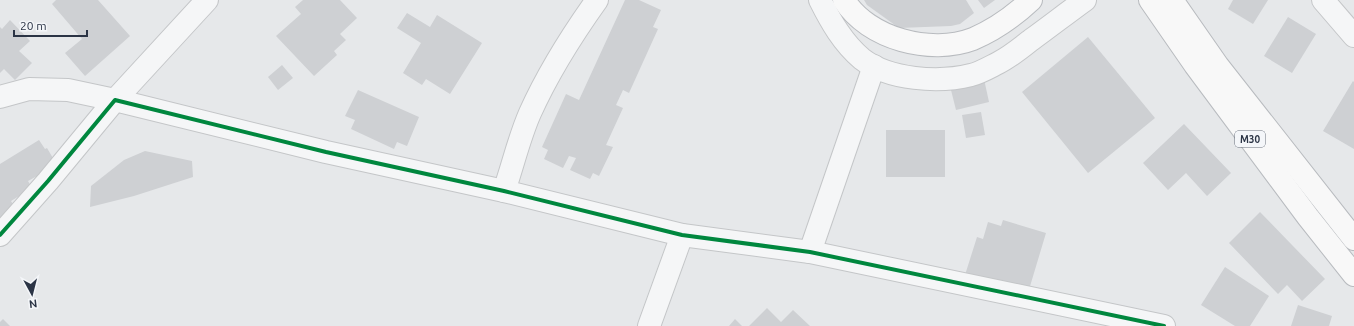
<svg xmlns="http://www.w3.org/2000/svg" width="1354" height="326" font-family="Ubuntu,sans-serif">
	<rect width="100%" height="100%" fill="#e6e8ea"/>
	<g fill="#ced0d3">
		<path d="M56,0H98L130,36L85,76L65,53L82,39L52,4Z"/>
		<path d="M303,0H340L357,18L340,34L346,40L334,51L337,55L314,76L276,36L301,14L295,7Z"/>
		<path d="M625,0H639L661,10L653,27L658,29L629,93L623,90L616,105L623,108L606,145L613,147L599,176L593,173L590,179L570,170L576,158L569,156L563,168L544,159L548,150L542,147L566,94L579,100Z"/>
		<path d="M864,0H966L974,13L960,24L951,26L899,28L867,5Z"/>
		<path d="M978,0H995L984,8Z"/>
		<path d="M1233,0H1268L1253,24L1228,9Z"/>
		<path d="M407,13L430,27L437,15L482,43L450,94L426,79L422,85L403,73L421,43L397,28Z"/>
		<path d="M1288,17L1316,34L1292,73L1264,56Z"/>
		<path d="M10,20L30,41L19,51L32,63L15,80L4,69L0,73V27L2,29Z"/>
		<path d="M1088,37L1155,118L1088,173L1022,92Z"/>
		<path d="M282,65L293,78L278,90L268,77Z"/>
		<path d="M984,79L989,102L956,110L950,86Z"/>
		<path d="M1353,81L1354,82V149L1323,131Z"/>
		<path d="M358,90L419,117L407,146L397,142L394,149L351,129L355,120L345,116Z"/>
		<path d="M981,112L985,135L966,138L962,115Z"/>
		<path d="M1184,124L1231,173L1207,196L1186,173L1168,190L1143,163Z"/>
		<rect x="886" y="130" width="59" height="47"/>
		<path d="M39,140L45,149L47,148L57,165L28,181L32,188L11,201L15,208L0,218V164Z"/>
		<path d="M145,151L192,161L193,177L134,196L90,207L91,186L124,160Z"/>
		<path d="M1260,212L1325,279L1302,301L1287,285L1278,294L1229,243Z"/>
		<path d="M1003,220L1046,233L1028,293L965,275L977,237L983,239L988,222L1001,226Z"/>
		<path d="M1225,267L1269,296L1250,326H1235L1201,305Z"/>
		<path d="M1298,305L1332,316L1329,326H1291Z"/>
		<path d="M767,308L781,322L793,310L810,326H749Z"/>
		<path d="M3,319L10,326H0V322Z"/>
		<path d="M735,319L742,326H729Z"/>
	</g>
	<g fill="none" stroke-linecap="round" stroke-linejoin="round">
		<g stroke="#c4c6c8" stroke-width="24">
			<g id="minor">
				<path d="M820,0C831,22 843,43 862,59C889,80 939,83 971,75C980,73 990,67 998,63C1010,57 1021,48 1031,40C1049,27 1067,13 1085,0"/>
				<path d="M1323,0L1354,36"/>
				<path d="M0,97L29,89L68,90L115,100L207,0"/>
				<path d="M504,191C513,165 519,138 530,113C548,73 572,35 597,0"/>
				<path d="M0,235L48,181L115,100L326,152L504,191L682,235L810,252L1164,326"/>
				<path d="M810,252L874,66"/>
				<path d="M649,326L682,235"/>
			</g>
		</g>
		<g stroke="#b8bbbf" stroke-width="24">
			<g id="highway">
				<path d="M844,0C868,39 931,55 973,39C994,30 1014,16 1031,0"/>
				<path d="M1150,0L1195,65L1308,217L1354,275"/>
				<path d="M1172,0L1218,66L1354,239"/>
			</g>
		</g>
		<use href="#minor" stroke="#f5f6f7" stroke-width="22"/>
		<use href="#highway" stroke="#f8f8f8" stroke-width="22"/>
		<g stroke="#f4f6f9" stroke-width="6">
			<path id="cycleway" d="M0,235L48,181L115,100L326,152L504,191L682,235L810,252L1164,326"/>
		</g>
		<use href="#cycleway" stroke="#00873e" stroke-width="4"/>
	</g>
	<g text-anchor="middle" dominant-baseline="central" stroke-width="4" stroke-linejoin="round" paint-order="stroke">
		<rect fill="#f4f6f9" stroke="#676e7b" stroke-width="1" x="1235" y="131" width="30" height="16" rx="3"/>
		<g font-size="10" font-weight="bold" fill="#2b3445">
			<text x="1250" y="139">M30</text>
		</g>
	</g>
	<g transform="translate(32 294) rotate(173)" stroke="#f4f6f9" stroke-width="3" paint-order="stroke">
	<path d="M0-3L7 15L0 10L-7 15Z" fill="#2b3445"/>
	<text y="-6" font-size="11" font-weight="bold" text-anchor="middle" fill="#2b3445">N</text>
	</g>
	<path d="M14 30v6h73v-6" fill="none" stroke="#2b3445" stroke-width="2"/>
	<text x="20" y="30" font-size="12" fill="#2b3445" stroke="#f4f6f9" stroke-width="3" paint-order="stroke">20 m</text>
</svg>
